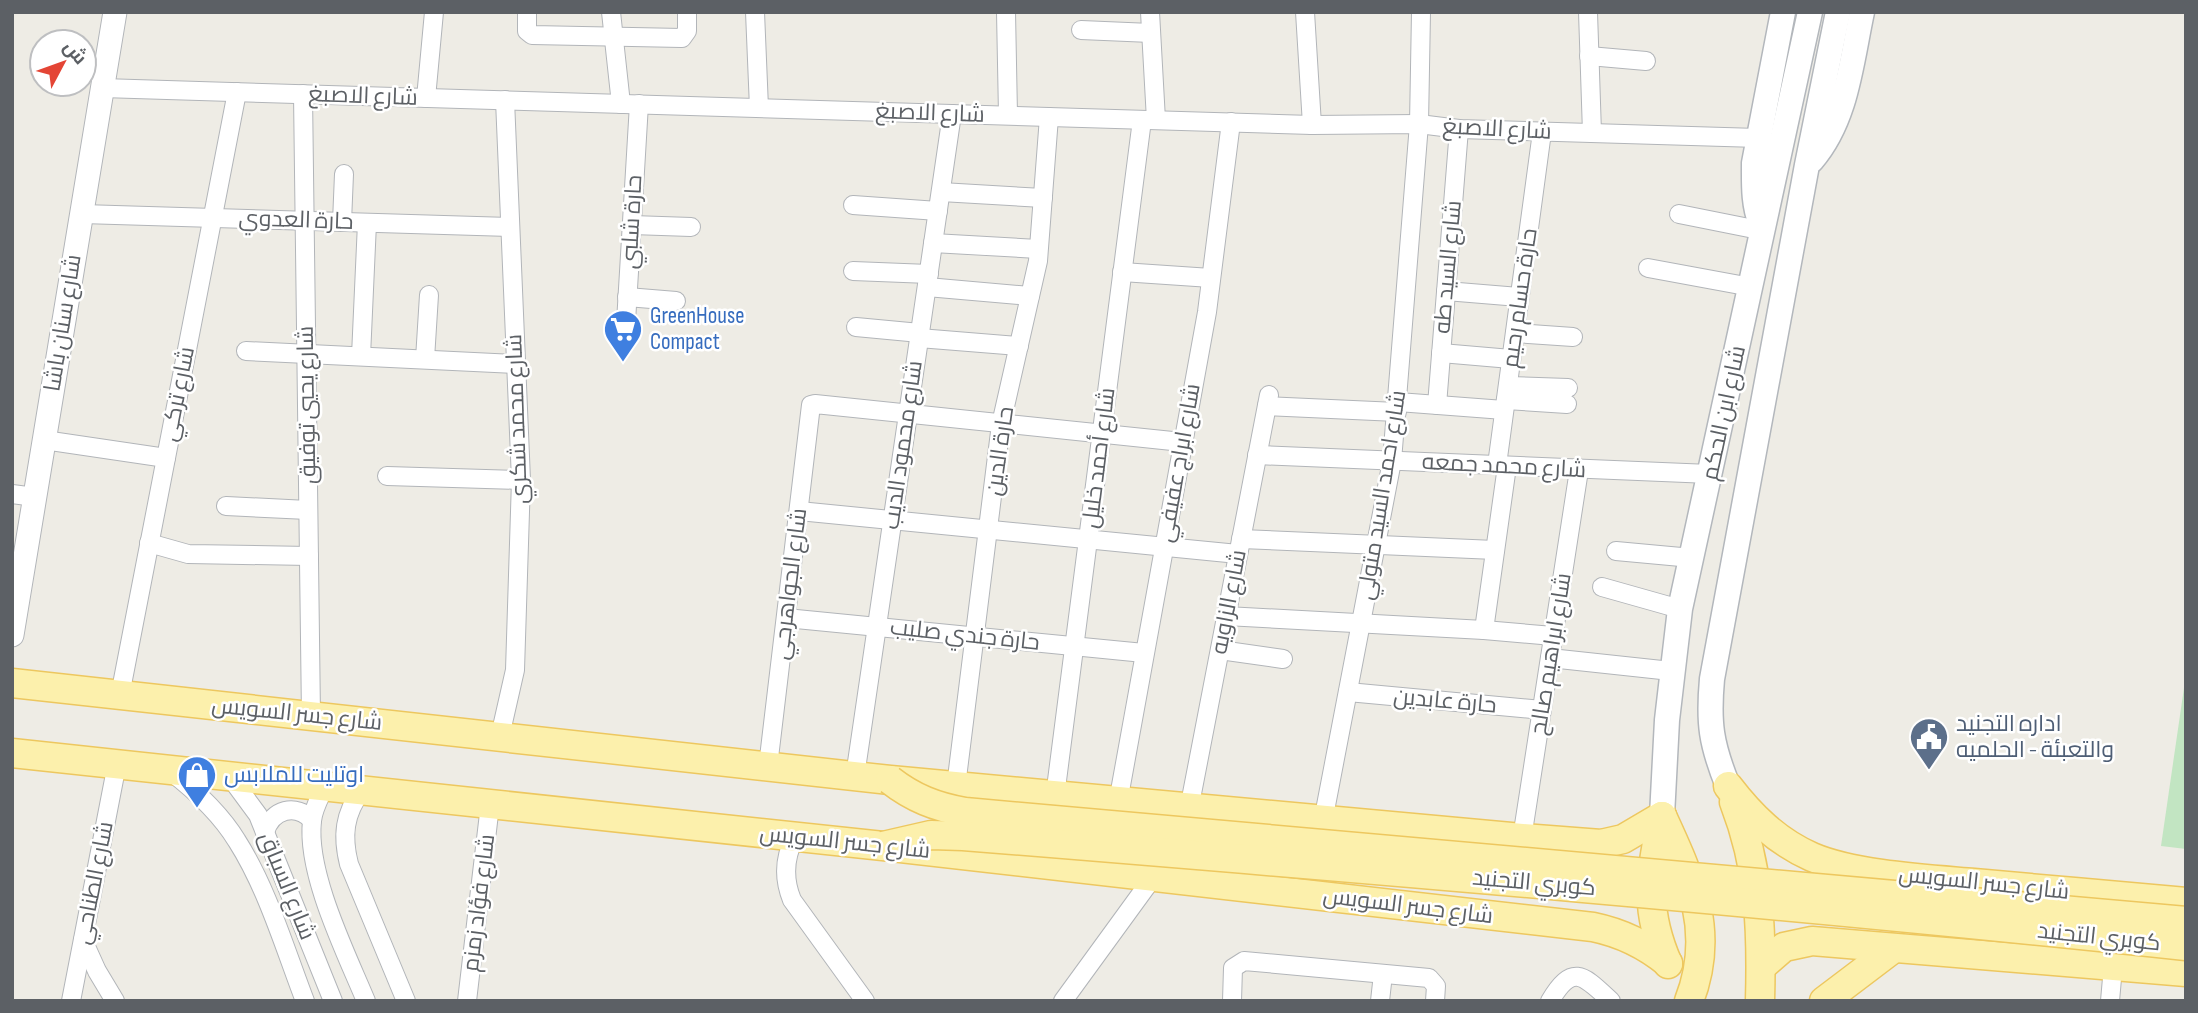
<svg xmlns="http://www.w3.org/2000/svg" width="2198" height="1013" font-family="'Sofia Sans Condensed',Cairo,sans-serif">
	<rect width="100%" height="100%" fill="#eeece5"/>
	<path fill="#c2e5c2" d="M2186,674V849L2161,846Z"/>
	<g fill="none" stroke-linecap="round" stroke-linejoin="round">
		<g stroke="#b2b5b9" stroke-width="20">
			<g id="minor">
				<path d="M527,12V31L532,35L682,38L687,31V12"/>
				<path d="M611,12L621,104"/>
				<path d="M755,12L759,108"/>
				<path d="M1006,12L1008,115"/>
				<path d="M1150,12L1156,120"/>
				<path d="M1305,12L1312,125"/>
				<path d="M1588,12L1592,133"/>
				<path d="M1081,30L1151,33"/>
				<path d="M1589,56L1646,61"/>
				<path d="M102,88L1312,125L1419,124L1459,129L1758,138"/>
				<path d="M303,94L311,716"/>
				<path d="M426,98L434,12"/>
				<path d="M941,192L1043,198"/>
				<path d="M853,205L938,211"/>
				<path d="M82,214L510,227"/>
				<path d="M1679,214L1764,231"/>
				<path d="M342,222L344,174"/>
				<path d="M632,225L691,227"/>
				<path d="M933,243L1038,249"/>
				<path d="M1648,268L1751,287"/>
				<path d="M853,271L929,274"/>
				<path d="M1122,272L1211,278"/>
				<path d="M927,287L1030,296"/>
				<path d="M1446,291L1519,297"/>
				<path d="M627,297L676,301"/>
				<path d="M856,327L920,333"/>
				<path d="M1515,333L1573,337"/>
				<path d="M919,338L1019,346"/>
				<path d="M625,339L639,104"/>
				<path d="M246,351L516,364"/>
				<path d="M1441,353L1511,359"/>
				<path d="M361,356L367,223"/>
				<path d="M425,359L429,295"/>
				<path d="M1508,386L1568,388"/>
				<path d="M1506,400L1567,404"/>
				<path d="M1398,402L1504,410"/>
				<path d="M1437,405L1459,129"/>
				<path d="M1267,406L1397,412"/>
				<path d="M44,440L166,458"/>
				<path d="M1257,455L1710,474"/>
				<path d="M1497,465L1542,132"/>
				<path d="M387,476L521,480"/>
				<path d="M12,494L35,497"/>
				<path d="M226,506L308,510"/>
				<path d="M799,511L1238,554"/>
				<path d="M1241,539L1495,550"/>
				<path d="M149,543L188,554L309,556"/>
				<path d="M1616,551L1692,558"/>
				<path d="M1602,587L1680,609"/>
				<path d="M1226,616L1484,630L1553,636"/>
				<path d="M786,618L1144,653"/>
				<path d="M1484,630L1507,466"/>
				<path d="M1220,650L1283,659"/>
				<path d="M1550,658L1671,671"/>
				<path d="M1348,692L1542,710"/>
				<path d="M120,695L237,92"/>
				<path d="M500,736L515,670L521,480L505,100"/>
				<path d="M768,766L811,405L815,404L1182,442"/>
				<path d="M170,771C196,791 220,813 237,841C267,888 285,949 305,1001"/>
				<path d="M855,776L952,114"/>
				<path d="M230,777L258,815L333,1001"/>
				<path d="M325,786C320,797 313,809 312,821C306,873 346,953 366,1001"/>
				<path d="M956,786L1001,424L1038,261L1049,117"/>
				<path d="M362,790C344,814 342,836 349,864L406,1001"/>
				<path d="M1055,796L1142,120"/>
				<path d="M1118,802L1207,312L1231,122"/>
				<path d="M1189,809L1269,395"/>
				<path d="M1323,821L1392,461L1419,124L1421,12"/>
				<path d="M265,832C272,809 296,803 312,820"/>
				<path d="M795,837C784,858 783,878 792,900L865,1001"/>
				<path d="M1522,838L1579,470"/>
				<path d="M83,940L97,971L115,1001"/>
				<path d="M71,1001L117,764"/>
				<path d="M467,1001L490,805"/>
				<path d="M1063,1001L1154,876"/>
				<path d="M1232,1001L1233,968L1244,961L1429,978L1436,986L1435,1001"/>
				<path d="M1380,1001L1383,974"/>
				<path d="M1550,1001C1573,962 1584,976 1611,1001"/>
				<path d="M2110,1001L2113,967"/>
			</g>
		</g>
		<g stroke="#b2b5b9" stroke-width="25">
			<path id="tertiary" d="M12,635L115,12"/>
		</g>
		<g stroke="#b3b7bc" stroke-width="27">
			<g id="secondary">
				<path d="M1812,160C1847,119 1851,63 1862,12"/>
				<path d="M1761,224C1753,204 1754,184 1754,163L1783,12"/>
				<path d="M1728,786C1711,744 1708,723 1712,679L1807,165L1838,12"/>
				<path d="M1662,816L1667,720L1680,609L1810,12"/>
			</g>
		</g>
		<g stroke="#edc75f" stroke-width="31">
			<g id="primary">
				<path d="M12,683L890,780L1522,838L1601,844L1623,839L1662,816"/>
				<path d="M12,753L883,846L1593,927C1622,933 1645,944 1668,963"/>
				<path d="M1728,786C1751,816 1776,841 1812,857C1854,875 1927,879 1974,883C2045,889 2115,896 2186,902"/>
				<path d="M1734,802C1760,869 1762,930 1760,1001"/>
				<path d="M1662,816C1691,879 1716,932 1689,1001"/>
				<path d="M1662,816C1651,875 1643,907 1668,964"/>
				<path d="M1761,967L1784,947L1812,941L2186,972"/>
				<path d="M1824,1001L1894,948"/>
			</g>
		</g>
		<use href="#minor" stroke="#fff" stroke-width="18"/>
		<use href="#tertiary" stroke="#fff" stroke-width="23"/>
		<use href="#secondary" stroke="#fff" stroke-width="24"/>
		<use href="#primary" stroke="#fcf0ac" stroke-width="28"/>
		<g stroke="#edc75f" stroke-width="31" stroke-linecap="butt">
			<g id="primary-bridge">
				<path d="M890,780C913,798 936,807 965,812L2186,921"/>
				<path d="M883,846L931,835L963,836C1371,869 1779,903 2186,946"/>
			</g>
		</g>
		<use href="#primary-bridge" stroke="#fcf0ac" stroke-width="28"/>
	</g>
	<defs>
		<g id="supermarket-pin" transform="scale(2.0125)"><path d="M0 17L-7.5 6A9.5 9.5 0 1 1 7.5 6Z" fill="#3f7fe0" stroke="#fff"/><path d="M-6-5.5h2.5l.6 2H6L4.5 2H-2.5L-4.4-4H-6ZM-1.5 3.2a1.3 1.3 0 1 0 .1 0ZM3 3.2a1.3 1.3 0 1 0 .1 0Z" fill="#fff"/></g>
		<g id="civic-pin" transform="scale(2.0125)"><path d="M0 17L-7.5 6A9.5 9.5 0 1 1 7.5 6Z" fill="#5c6f8a" stroke="#fff"/><path d="M-.6-6.5H3V-4.5H.6V-3L4-1V1h2V6H-6V1h2V-1L-.6-3ZM-1.2 2.5V6h2.4V2.5Z" fill="#fff"/></g>
		<g id="shop-pin" transform="scale(2.0125)"><path d="M0 17L-7.5 6A9.5 9.5 0 1 1 7.5 6Z" fill="#3f7fe0" stroke="#fff"/><path d="M-5-2.5h2.3a2.7 3.5 0 0 1 5.4 0H5L5.5 6h-11ZM-1.5-2.5h3a1.5 2.3 0 0 0-3 0Z" fill="#fff"/></g>
	</defs>
	<g fill-rule="evenodd">
		<use href="#supermarket-pin" x="623" y="329"/>
		<use href="#civic-pin" x="1929" y="737"/>
		<use href="#shop-pin" x="197" y="775"/>
	</g>
	<g text-anchor="middle" dominant-baseline="central" stroke-width="5" stroke-linejoin="round" paint-order="stroke">
		<g font-size="23" fill="#5c6065" stroke="#fff">
			<text transform="translate(363 96) rotate(2)">شارع الاصبغ</text>
			<text transform="translate(930 113) rotate(2)">شارع الاصبغ</text>
			<text transform="translate(1497 129) rotate(3)">شارع الاصبغ</text>
			<text transform="translate(296 220) rotate(2)">حارة العدوي</text>
			<text transform="translate(632 222) rotate(-87)">حارة شلبي</text>
			<text transform="translate(1448 267) rotate(-85)">شارع السيد طه</text>
			<text transform="translate(1520 298) rotate(-82)">حارة حسام رحيم</text>
			<text transform="translate(63 323) rotate(-81)">شارع سنان باشا</text>
			<text transform="translate(178 394) rotate(-79)">شارع تركي</text>
			<text transform="translate(307 405) rotate(-91)">شارع يحيي توفيق</text>
			<text transform="translate(1724 413) rotate(-78)">شارع ابن الحكم</text>
			<text transform="translate(517 419) rotate(-92)">شارع محمد شكري</text>
			<text transform="translate(903 445) rotate(-82)">شارع محمود الديب</text>
			<text transform="translate(1000 451) rotate(-82)">حارة الدين</text>
			<text transform="translate(1099 458) rotate(-83)">شارع أحمد خليل</text>
			<text transform="translate(1179 463) rotate(-80)">شارع ابراج عفيفي</text>
			<text transform="translate(1504 466) rotate(3)">شارع محمد جمعه</text>
			<text transform="translate(1382 495) rotate(-81)">شارع احمد السيد متولي</text>
			<text transform="translate(790 584) rotate(-83)">شارع الجواهرجي</text>
			<text transform="translate(1229 602) rotate(-79)">شارع الزاويه</text>
			<text transform="translate(965 635) rotate(6)">حارة جندي صليب</text>
			<text transform="translate(1551 654) rotate(-81)">شارع ابراهيم صالح</text>
			<text transform="translate(1445 701) rotate(5)">حارة عابدين</text>
			<text transform="translate(297 714) rotate(6)">شارع جسر السويس</text>
			<text transform="translate(845 842) rotate(6)">شارع جسر السويس</text>
			<text transform="translate(94 883) rotate(-79)">شارع الطناحي</text>
			<text transform="translate(1534 883) rotate(5)">كوبري التجنيد</text>
			<text transform="translate(1984 883) rotate(6)">شارع جسر السويس</text>
			<text transform="translate(287 886) rotate(68)">شارع السباق</text>
			<text transform="translate(479 903) rotate(-83)">شارع فؤاد زمزم</text>
			<text transform="translate(1408 906) rotate(7)">شارع جسر السويس</text>
			<text transform="translate(2099 937) rotate(6)">كوبري التجنيد</text>
		</g>
		<g font-size="23" fill="#366cbe" stroke="#fff" text-anchor="start">
			<text x="650" y="316">GreenHouse<tspan x="650" dy="26">Compact</tspan></text>
			<text x="224" y="775">اوتليت للملابس</text>
		</g>
		<g font-size="23" fill="#4e5e75" stroke="#fff" text-anchor="start">
			<text x="1956" y="724">اداره التجنيد<tspan x="1956" dy="26">والتعبئة - الحلميه</tspan></text>
		</g>
	</g>
	<rect width="2198" height="1013" fill="none" stroke="#5c6065" stroke-width="28"/>
	<g transform="translate(63 63) rotate(49)"><circle r="33" fill="#ffffff" stroke="#bebfc1" stroke-width="2"/>
	<path d="M0-5L12 26L0 18L-12 26Z" fill="#e44535"/>
	<text y="-10" font-size="19" font-weight="bold" text-anchor="middle" fill="#5c6065">ش</text>
	</g>
</svg>
